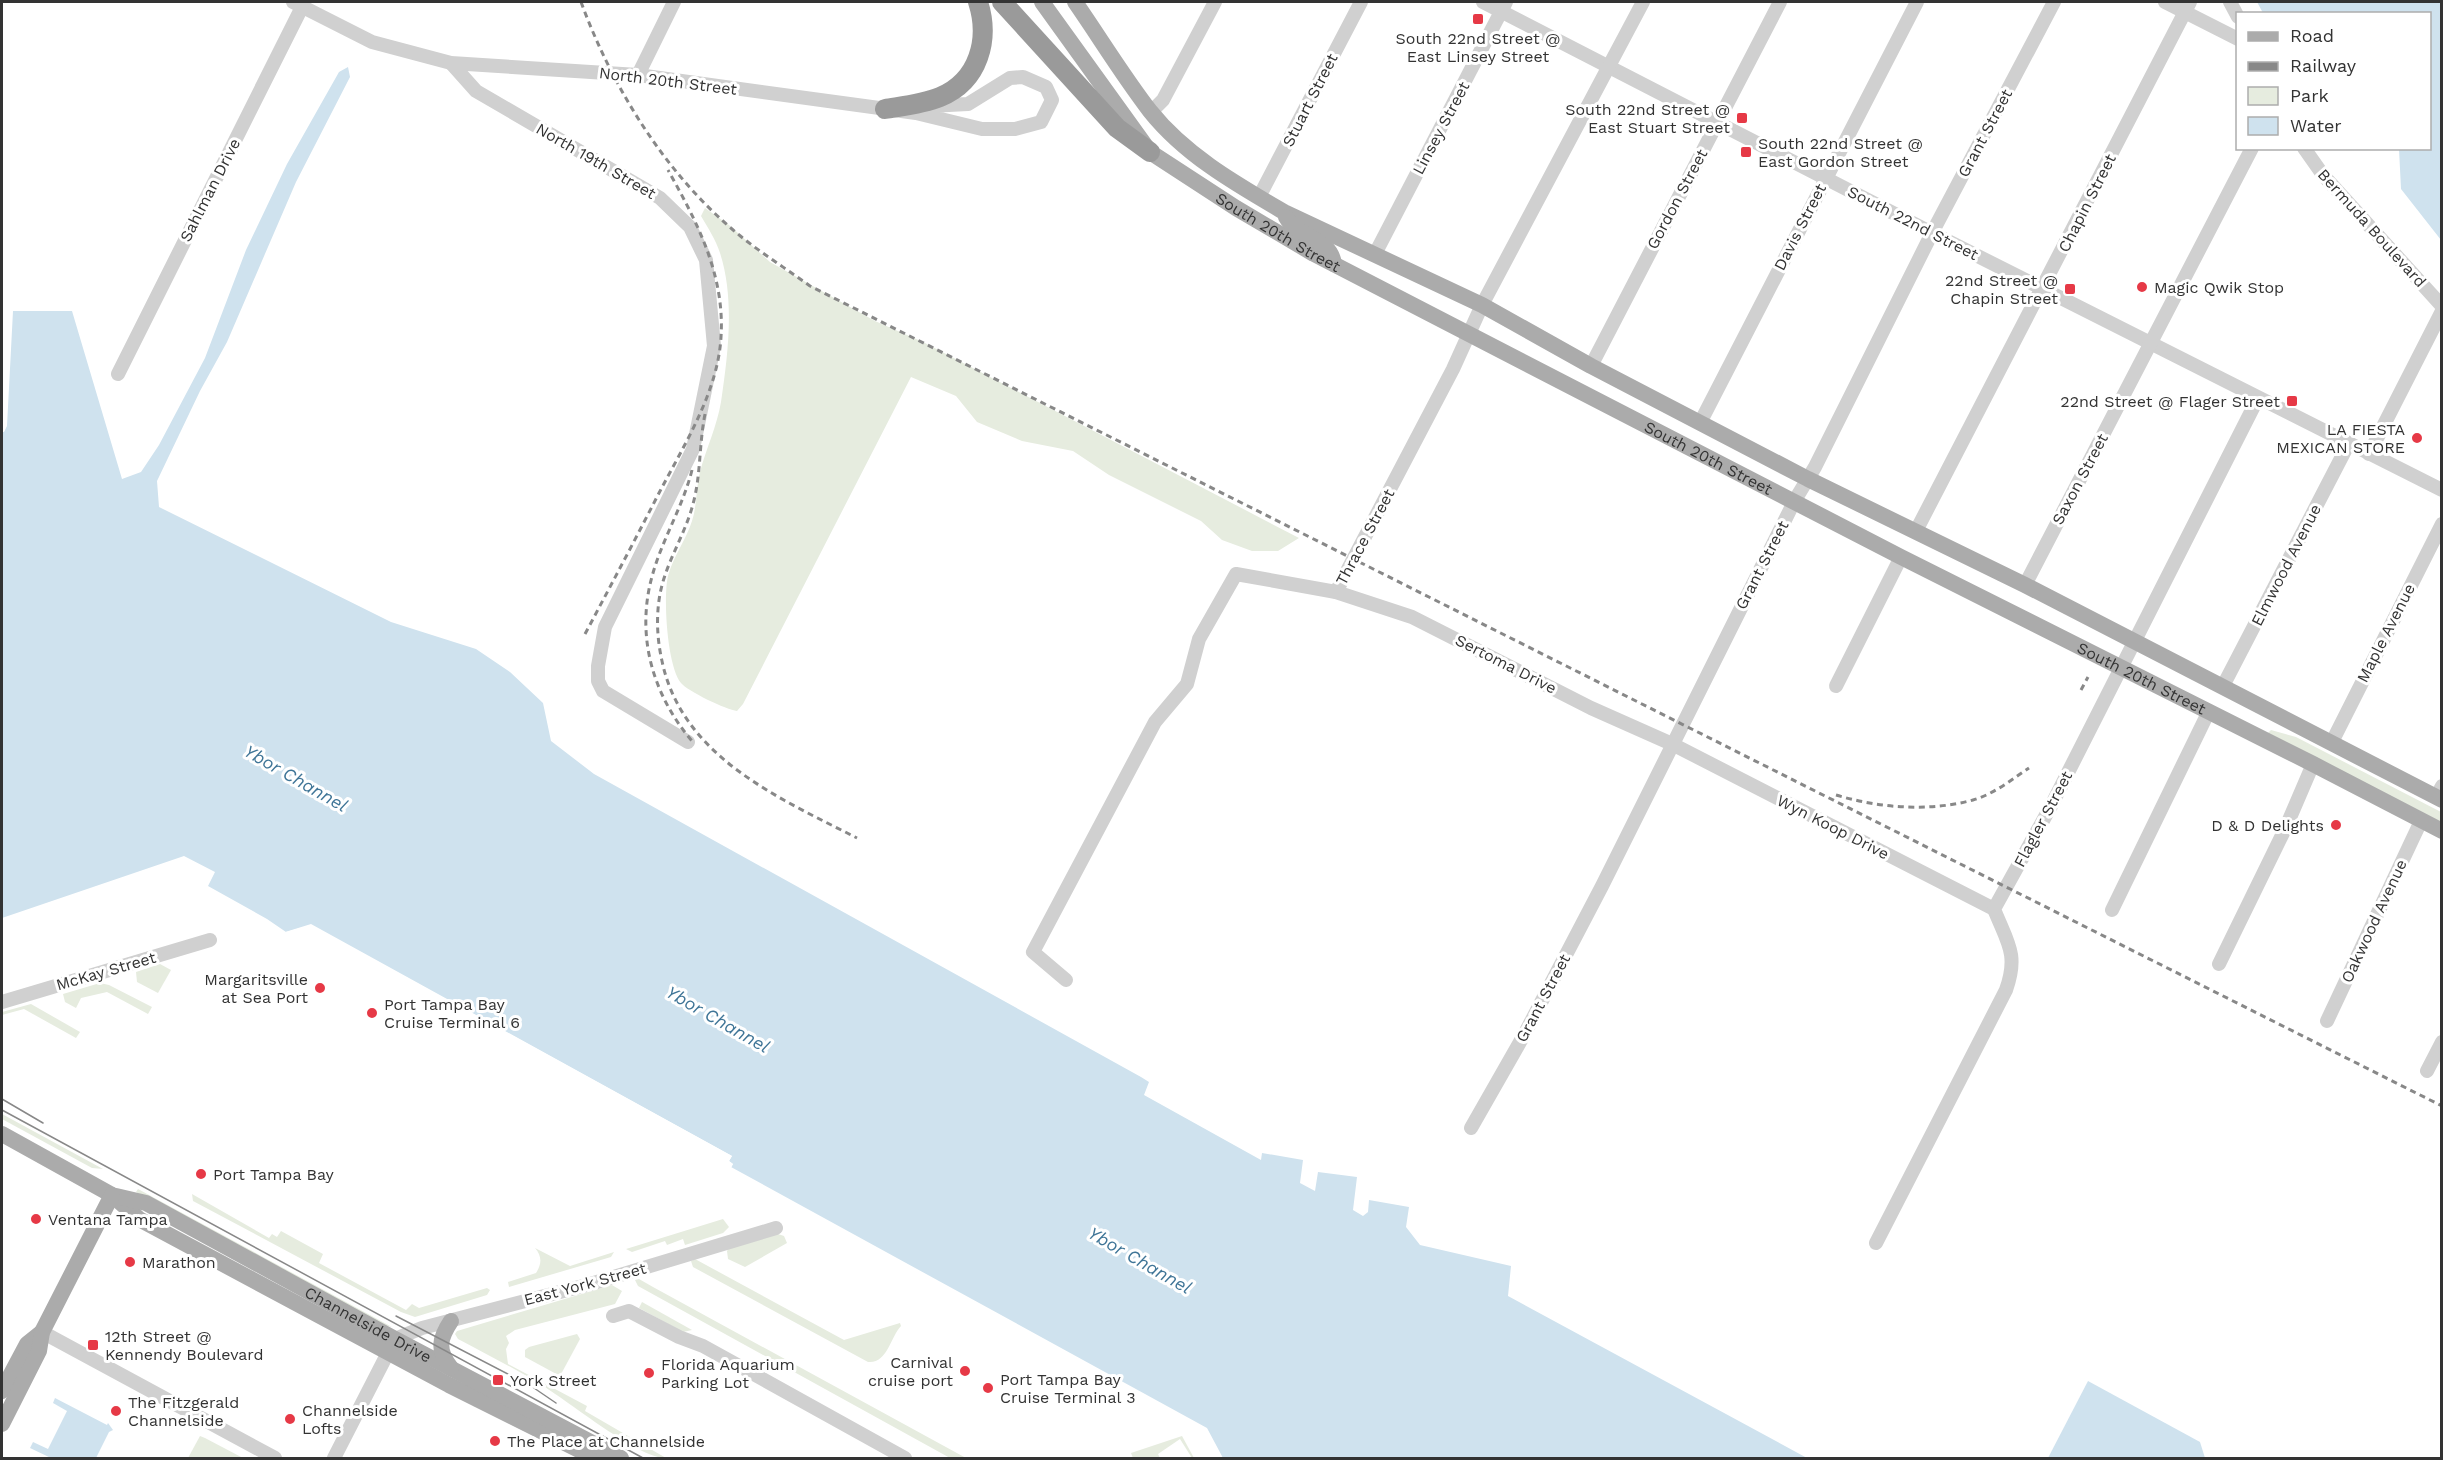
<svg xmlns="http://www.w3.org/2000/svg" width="2443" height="1460" font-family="'Work Sans',sans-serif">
	<rect width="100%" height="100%" fill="#fff"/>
	<g fill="#e6ecdf">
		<path d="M705,208L729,225L770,262L875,321L923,342L1299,538L1278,551H1252L1222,540L1201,521L1109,475L1073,451L1022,441L977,422L956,396L911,377L743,704L737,711C727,710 687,691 681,683C667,666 663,597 668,576C673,557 686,540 692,521C697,506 696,488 700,472C706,449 717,426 721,402C728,355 735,299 720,253C716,240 708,228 701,216Z"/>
		<path d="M2271,730L2296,737L2441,812V822L2268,733Z"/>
		<path d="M160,964L171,970L158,993L137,982L136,972Z"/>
		<path d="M100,983L109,985L152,1007L148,1014L107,992L81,998L76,1008L65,1002L63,994Z"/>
		<path d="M31,1004L80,1032L76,1038L24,1009L2,1015V1012Z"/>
		<path d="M2,1114L103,1169L92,1168L2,1119Z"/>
		<path d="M138,1189L392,1327L380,1324L136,1192Z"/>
		<path d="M192,1194L269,1238L272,1234L277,1237L281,1231L323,1254L319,1263L406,1310L412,1304L419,1308L487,1288L490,1290L487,1295L415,1317L401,1312L193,1201Z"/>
		<path d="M723,1219L729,1227L723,1233L685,1245L683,1239L667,1245L665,1241L632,1252L626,1249Z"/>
		<path d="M778,1234L784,1236L787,1243L745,1267L728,1259L727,1251L729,1248Z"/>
		<path d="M535,1248L570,1266L614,1252L611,1257L509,1287L508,1282L536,1273C542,1264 542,1256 535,1248Z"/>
		<path d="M695,1259L844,1340L900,1323L901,1326C890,1338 887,1364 868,1362L693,1267L691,1261Z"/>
		<path d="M639,1279L653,1287L966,1458H950L638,1286L635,1280Z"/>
		<path d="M612,1285L622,1291L615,1304L515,1330L506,1336L509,1343L506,1349L508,1364L587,1406L585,1411L666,1458C639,1459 570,1402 543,1386C516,1369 486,1354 458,1339L455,1334L457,1331Z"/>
		<path d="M642,1302L692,1330L683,1332L639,1308Z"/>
		<path d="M577,1334L580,1339L560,1376L525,1357V1350L529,1347Z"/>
		<path d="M200,1436L205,1438L243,1458H188Z"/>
		<path d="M1182,1436L1194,1458H1192L1180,1439L1158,1454L1160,1458H1133L1131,1453Z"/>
	</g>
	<g fill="#cfe2ee">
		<path d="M2257,2H2441V240L2401,189L2399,149L2430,148V14L2263,13Z"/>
		<path d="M348,67L350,77L296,182L227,342L200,391L157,481L159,507L391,622L476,649L510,672L543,703L551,741L594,774L1141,1077L1149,1082L1144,1095L1261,1160L1262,1153L1303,1160L1300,1183L1315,1191L1318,1172L1357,1177L1353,1210L1363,1216L1368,1212L1369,1200L1409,1207L1406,1227L1420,1245L1511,1266L1508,1296L1807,1458H1223L1207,1428L731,1167L733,1164L729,1161L732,1156L311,925L286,932L267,919L208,886L215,872L184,856L2,918V432H4L7,426L13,311H72L122,479L141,472L159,445L205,358L246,250L287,164L339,72Z"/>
		<path d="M2088,1381L2200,1442L2205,1458H2048Z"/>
		<path d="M55,1398L107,1425L108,1423L113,1430L109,1432L96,1458H51L30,1448L33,1442L48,1449L67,1411L53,1403Z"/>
	</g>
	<path fill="#fff" d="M311,924L732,1156L729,1161L733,1164L730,1170L726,1162L728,1157L310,928L287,935L282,933Z"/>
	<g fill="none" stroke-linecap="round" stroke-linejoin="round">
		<g stroke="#d0d0d0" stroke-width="14">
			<path d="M293,2L372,42L451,63L638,75L916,113L982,129H1015L1041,122L1052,100L1046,87L1023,77L1010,78L968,104L929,106"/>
			<path d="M1483,2L1932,233L2442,490"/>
			<path d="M2165,2L2238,39"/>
			<path d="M2230,2L2238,17"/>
			<path d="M451,63L476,91L660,198L690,227L706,260L714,346L693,449L605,627L598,666V681L603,691L688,742"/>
			<path d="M638,75L674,2"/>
			<path d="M1151,112L1163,100L1215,2"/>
			<path d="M2304,148L2323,175L2442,306"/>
			<path d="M1259,197L1361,2"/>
			<path d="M1375,254L1506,2"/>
			<path d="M1591,366L1780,2"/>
			<path d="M118,374L302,7"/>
			<path d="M1701,421L1917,2"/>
			<path d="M2369,454L2442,311"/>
			<path d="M1916,531L2190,2"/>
			<path d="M2025,585L2252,148"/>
			<path d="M1336,592L1453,369L1482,305L1643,2"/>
			<path d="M1836,686L1901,557"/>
			<path d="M2223,686L2349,443"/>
			<path d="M2332,742L2442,524"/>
			<path d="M2436,797L2442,786"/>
			<path d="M2112,910L2209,711"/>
			<path d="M2219,964L2286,827L2313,764"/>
			<path d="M1066,980L1033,952L1155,722L1187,684L1199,639L1236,574L1336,592L1412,617L1591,708L1672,744L1994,909"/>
			<path d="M2,1002L210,940"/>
			<path d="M2327,1021L2421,821"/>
			<path d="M2427,1071L2442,1042"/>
			<path d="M1471,1128L1524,1035L1602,886L1795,500L1815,467L1932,233L2054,2"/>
			<path d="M1876,1243L2006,990C2019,954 2007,942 1994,909L2051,806L2258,398"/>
			<path d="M613,1316L629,1311L679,1337L703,1346L905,1458"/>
			<path d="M42,1332L275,1458"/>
			<path d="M334,1458L395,1339L422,1328L587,1285L776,1228"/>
		</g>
		<g stroke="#ababab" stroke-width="16">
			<path id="s1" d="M1042,2L1150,152L1236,208L1314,254L1901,557L2313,764L2442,831"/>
			<path d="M1075,2C1100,38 1123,76 1150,111C1185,155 1236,184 1284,212L1482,305L1591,366L1808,479L2025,585L2442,800"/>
			<path d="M1286,217C1299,240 1330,236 1334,264"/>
			<path d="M2,1134L112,1195L139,1219L449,1385L595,1458"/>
			<path id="s2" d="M116,1196L146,1203L395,1339L621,1458"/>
			<path d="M451,1368C437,1350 439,1339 451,1321"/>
			<path d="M2,1391L27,1344L42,1332"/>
			<path d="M2,1424L39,1351L42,1332L112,1195"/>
		</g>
		<g stroke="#9a9a9a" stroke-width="20">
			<path d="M1002,2L1117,128L1150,152"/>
			<path d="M885,109C903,106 923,104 940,97C979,81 990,39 978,2"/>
		</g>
		<g stroke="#888" stroke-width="1.5">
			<path d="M2,1099L43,1123"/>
			<path d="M2,1110L643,1458"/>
			<path d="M396,1316L531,1386L556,1403"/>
		</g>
		<g stroke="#888" stroke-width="3" stroke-dasharray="6 4.5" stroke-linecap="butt">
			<path d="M581,2C612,86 663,170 732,229C756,250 784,267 810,286L2442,1106"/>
			<path d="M705,414C699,444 701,475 693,504C685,535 666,562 660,594C656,616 657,639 662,661C682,757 779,798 857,838"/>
			<path d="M692,470C683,506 663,538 653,573C635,634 652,694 692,741"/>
			<path d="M585,634C610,587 635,540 659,493C684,445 718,392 721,337C725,275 697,222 668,170"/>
			<path d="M2081,690L2088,677"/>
			<path d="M1836,795C1879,808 1929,812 1973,800C1994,794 2011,780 2029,768"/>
		</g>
	</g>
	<g fill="#e63946" stroke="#fff" stroke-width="2">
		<rect x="1472" y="13" width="12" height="12" rx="3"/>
		<rect x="1736" y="112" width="12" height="12" rx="3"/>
		<rect x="1740" y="146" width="12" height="12" rx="3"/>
		<circle cx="2142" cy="287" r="6"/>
		<rect x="2064" y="283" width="12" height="12" rx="3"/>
		<rect x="2286" y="395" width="12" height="12" rx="3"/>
		<circle cx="2417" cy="438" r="6"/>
		<circle cx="2336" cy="825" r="6"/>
		<circle cx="320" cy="988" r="6"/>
		<circle cx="372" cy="1013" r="6"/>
		<circle cx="201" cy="1174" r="6"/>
		<circle cx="36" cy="1219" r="6"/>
		<circle cx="130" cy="1262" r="6"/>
		<rect x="87" y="1339" width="12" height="12" rx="3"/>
		<circle cx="965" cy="1371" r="6"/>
		<circle cx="649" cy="1373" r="6"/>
		<rect x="492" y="1374" width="12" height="12" rx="3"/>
		<circle cx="988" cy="1388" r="6"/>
		<circle cx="116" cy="1411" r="6"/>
		<circle cx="290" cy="1419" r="6"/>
		<circle cx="495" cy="1441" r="6"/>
	</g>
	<g text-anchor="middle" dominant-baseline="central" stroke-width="6" stroke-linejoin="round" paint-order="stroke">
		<g font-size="16" fill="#333" stroke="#fff" text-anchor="start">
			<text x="1478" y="38" text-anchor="middle">South 22nd Street @<tspan x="1478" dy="18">East Linsey Street</tspan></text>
			<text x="1730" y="109" text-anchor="end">South 22nd Street @<tspan x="1730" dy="18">East Stuart Street</tspan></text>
			<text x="1758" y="143">South 22nd Street @<tspan x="1758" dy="18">East Gordon Street</tspan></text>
			<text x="2058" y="280" text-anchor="end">22nd Street @<tspan x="2058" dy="18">Chapin Street</tspan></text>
			<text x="2154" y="287">Magic Qwik Stop</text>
			<text x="2280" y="401" text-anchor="end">22nd Street @ Flager Street</text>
			<text x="2405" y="429" text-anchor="end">LA FIESTA<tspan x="2405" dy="18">MEXICAN STORE</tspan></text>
			<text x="2324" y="825" text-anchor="end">D &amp; D Delights</text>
			<text x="308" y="979" text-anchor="end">Margaritsville<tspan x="308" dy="18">at Sea Port</tspan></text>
			<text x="384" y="1004">Port Tampa Bay<tspan x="384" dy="18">Cruise Terminal 6</tspan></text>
			<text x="213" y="1174">Port Tampa Bay</text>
			<text x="48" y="1219">Ventana Tampa</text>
			<text x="142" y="1262">Marathon</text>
			<text x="105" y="1336">12th Street @<tspan x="105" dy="18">Kennendy Boulevard</tspan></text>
			<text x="953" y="1362" text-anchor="end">Carnival<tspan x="953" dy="18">cruise port</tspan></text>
			<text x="661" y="1364">Florida Aquarium<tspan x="661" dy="18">Parking Lot</tspan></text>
			<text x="1000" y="1379">Port Tampa Bay<tspan x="1000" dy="18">Cruise Terminal 3</tspan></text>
			<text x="510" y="1380">York Street</text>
			<text x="128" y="1402">The Fitzgerald<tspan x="128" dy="18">Channelside</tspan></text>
			<text x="302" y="1410">Channelside<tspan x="302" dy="18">Lofts</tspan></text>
			<text x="507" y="1441">The Place at Channelside</text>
		</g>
		<g font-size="16" fill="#333" stroke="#fff">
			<text transform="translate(668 81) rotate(7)">North 20th Street</text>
			<text transform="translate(1310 100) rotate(-63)">Stuart Street</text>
			<text transform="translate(1441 128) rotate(-62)">Linsey Street</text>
			<text transform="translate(1985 133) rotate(-62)">Grant Street</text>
			<text transform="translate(596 161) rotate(30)">North 19th Street</text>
			<text transform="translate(210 190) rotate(-63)">Sahlman Drive</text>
			<text transform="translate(1677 199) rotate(-62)">Gordon Street</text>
			<text transform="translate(2087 203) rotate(-63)">Chapin Street</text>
			<text transform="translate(1913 223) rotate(27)">South 22nd Street</text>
			<text transform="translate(1800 227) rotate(-63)">Davis Street</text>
			<text transform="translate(2372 228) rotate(48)">Bermuda Boulevard</text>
			<text stroke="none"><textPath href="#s1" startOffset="336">South 20th Street</textPath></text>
			<text stroke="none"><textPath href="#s1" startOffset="822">South 20th Street</textPath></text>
			<text transform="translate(2080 479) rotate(-62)">Saxon Street</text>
			<text transform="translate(1365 537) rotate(-62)">Thrace Street</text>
			<text transform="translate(1762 565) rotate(-63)">Grant Street</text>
			<text transform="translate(2286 565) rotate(-63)">Elmwood Avenue</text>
			<text transform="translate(2386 633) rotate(-63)">Maple Avenue</text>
			<text transform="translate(1506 664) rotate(27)">Sertoma Drive</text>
			<text stroke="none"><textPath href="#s1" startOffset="1308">South 20th Street</textPath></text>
			<text transform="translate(2043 819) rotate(-62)">Flagler Street</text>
			<text transform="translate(1833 827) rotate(27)">Wyn Koop Drive</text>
			<text transform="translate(2374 921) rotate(-65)">Oakwood Avenue</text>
			<text transform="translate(106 971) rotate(-16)">McKay Street</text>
			<text transform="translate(1543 998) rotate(-62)">Grant Street</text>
			<text transform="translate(585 1284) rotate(-15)">East York Street</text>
			<text stroke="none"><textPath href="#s2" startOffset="284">Channelside Drive</textPath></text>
		</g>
		<g font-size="18" font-style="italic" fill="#3f7597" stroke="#fff">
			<text transform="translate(296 778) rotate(30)">Ybor Channel</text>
			<text transform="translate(718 1019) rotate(30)">Ybor Channel</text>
			<text transform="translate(1140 1260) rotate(30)">Ybor Channel</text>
		</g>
	</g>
	<rect width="2443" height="1460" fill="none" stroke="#333333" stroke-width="6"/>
	<rect x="2236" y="12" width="195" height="138" fill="#ffffff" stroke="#adadad" stroke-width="1.5"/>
	<rect x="2248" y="32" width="30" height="9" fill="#ababab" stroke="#adadad" stroke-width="1.5"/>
	<text x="2290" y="42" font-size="18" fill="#333333">Road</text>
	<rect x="2248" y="62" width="30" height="9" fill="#888888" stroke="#adadad" stroke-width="1.5"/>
	<text x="2290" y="72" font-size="18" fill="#333333">Railway</text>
	<rect x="2248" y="87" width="30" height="18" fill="#e6ecdf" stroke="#adadad" stroke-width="1.5"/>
	<text x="2290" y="102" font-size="18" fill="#333333">Park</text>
	<rect x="2248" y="117" width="30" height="18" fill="#cfe2ee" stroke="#adadad" stroke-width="1.5"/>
	<text x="2290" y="132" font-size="18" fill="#333333">Water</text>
</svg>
